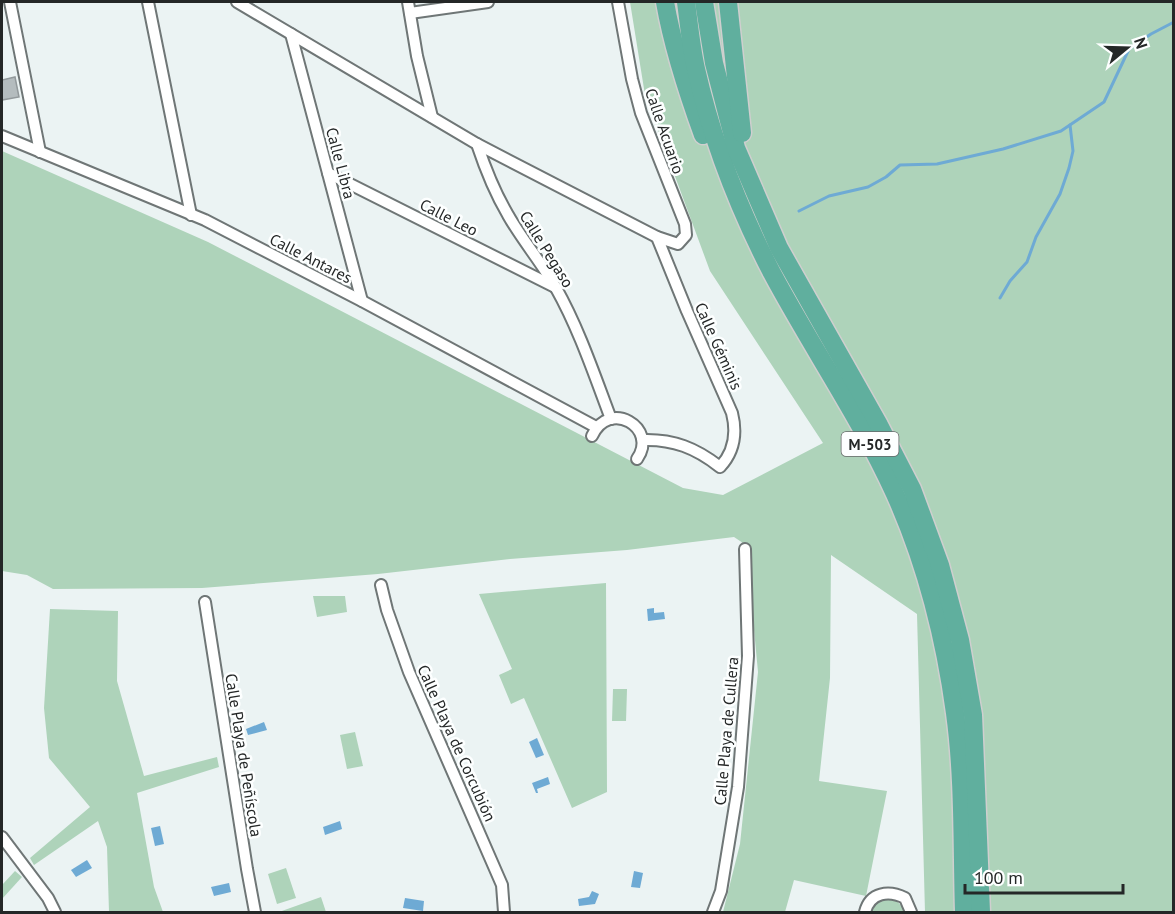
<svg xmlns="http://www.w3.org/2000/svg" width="1175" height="914" font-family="'PT Sans',sans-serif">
	<rect width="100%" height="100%" fill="#ebf3f3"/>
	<g fill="#aed3ba">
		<path d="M630,2H1173V912H925L917,614L831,555L830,678L819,781L887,791L866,896L794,880L785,912H723L740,844L758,672L746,545L734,537L627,550L510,559L378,574L202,588L53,589L27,575L2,571V151L208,242L683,488L723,495L823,443L710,271L645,95Z"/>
		<path d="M606,583L607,792L572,808L524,698L511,704L499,675L512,669L479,594Z"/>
		<path d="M313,596H345L347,612L317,617Z"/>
		<path d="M50,609L118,611L117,681L144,776L217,757L219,767L137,793L154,887L163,912H109L107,847L98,821L34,865L30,858L90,807L49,758L44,708Z"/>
		<path d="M613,689H627L626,721H612Z"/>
		<path d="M355,732L363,766L347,769L340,735Z"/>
		<path d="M286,868L296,898L277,904L268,874Z"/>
		<path d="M15,871L22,877L2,899V885Z"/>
		<path d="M321,897L326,912H279Z"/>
		<path d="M887,899L897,901L903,908V912H872L876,903Z"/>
	</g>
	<g fill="#6eaad4">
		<path d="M654,608V613L664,612L665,619L648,621L647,609Z"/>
		<path d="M264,722L267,730L248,735L246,729Z"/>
		<path d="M537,738L544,755L536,758L529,742Z"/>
		<path d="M548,777L550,784L537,789L538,793H536L532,783Z"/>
		<path d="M340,821L342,829L325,835L323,827Z"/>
		<path d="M160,826L164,844L155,846L151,828Z"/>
		<path d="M87,860L92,868L76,877L71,870Z"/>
		<path d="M634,871L643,873L640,888L631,887Z"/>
		<path d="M229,883L231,892L214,896L211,887Z"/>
		<path d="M592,891L599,894L595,904L579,906L578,899L589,897Z"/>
		<path d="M405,898L424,901L423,911L403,908Z"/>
	</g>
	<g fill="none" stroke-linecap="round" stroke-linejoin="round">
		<g stroke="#6eaad4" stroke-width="3">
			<path d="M799,211L829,196L868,187L886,177L900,165L937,164L1003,149L1061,131L1104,102L1129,49L1151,34L1174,22"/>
			<path d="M1000,298L1010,281L1027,262L1036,237L1060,194L1069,168L1073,151L1070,125"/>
		</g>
	</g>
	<path fill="#b4bcbe" stroke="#92999b" stroke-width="1.5" d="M15,77L19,97L2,100V80Z"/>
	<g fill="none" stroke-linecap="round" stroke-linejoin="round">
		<g stroke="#6f7676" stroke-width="14">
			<g id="minor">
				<path d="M10,2L40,152"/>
				<path d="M148,2L191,215"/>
				<path d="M237,2L477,144C485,168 495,193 508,215C522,240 542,263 556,288C579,329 594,374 611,419"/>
				<path d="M408,2L417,56L432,117"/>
				<path d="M410,13L488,2"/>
				<path d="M291,34L362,301"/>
				<path d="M2,136L205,220L362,301L596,427"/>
				<path d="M477,144L657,237L678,244L686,235L685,224L641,113L632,79L618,2"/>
				<path d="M328,173L555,287"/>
				<path d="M592,436C609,398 659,428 637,459"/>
				<path d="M643,440C673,439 696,448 720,467C734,452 737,433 732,413L687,311L657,237"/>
				<path d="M381,585L387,610L409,672L502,885L504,912"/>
				<path d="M205,602L247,869L255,912"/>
				<path d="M2,837L48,898L55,912"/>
				<path d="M713,912L721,891L738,787L748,656L745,549"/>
				<path d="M865,912C870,892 889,890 905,898L911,912"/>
			</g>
		</g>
		<g stroke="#cfcfcf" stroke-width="21">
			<g id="trunk">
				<path d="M665,2C673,48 687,91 703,135"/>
				<path d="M686,2C689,24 691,47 696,69C712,140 739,209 772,273C812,348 860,417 895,494C926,563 945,639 955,713C964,779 962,847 964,912"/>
				<path d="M704,2L714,63L736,148L779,248L879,425L912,489L940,565L960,640L973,715L981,912"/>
				<path d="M728,2L742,133"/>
			</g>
		</g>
		<use href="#minor" stroke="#fff" stroke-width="10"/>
		<use href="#trunk" stroke="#60af9e" stroke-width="18"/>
	</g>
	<g text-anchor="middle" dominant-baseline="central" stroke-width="5" stroke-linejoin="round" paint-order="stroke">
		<rect fill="#fdffff" stroke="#656868" stroke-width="1.5" x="841.5" y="432" width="57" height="24" rx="4.5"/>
		<g font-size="15" font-weight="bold" fill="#242727">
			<text x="870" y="444">M-503</text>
		</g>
		<g font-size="16" fill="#242727" stroke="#fdffff">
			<text transform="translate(665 131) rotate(71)">Calle Acuario</text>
			<text transform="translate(341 163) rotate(75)">Calle Libra</text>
			<text transform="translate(449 217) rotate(27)">Calle Leo</text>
			<text transform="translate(547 249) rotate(58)">Calle Pegaso</text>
			<text transform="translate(311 258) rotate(27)">Calle Antares</text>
			<text transform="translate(719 346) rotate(66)">Calle Géminis</text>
			<text transform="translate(726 731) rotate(-85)">Calle Playa de Cullera</text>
			<text transform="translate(457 743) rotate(66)">Calle Playa de Corcubión</text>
			<text transform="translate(244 755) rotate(81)">Calle Playa de Peñíscola</text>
		</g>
	</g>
	<rect width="1175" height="914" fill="none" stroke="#242727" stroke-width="6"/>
	<g transform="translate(1127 48) rotate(71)" stroke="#fdffff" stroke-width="4.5" paint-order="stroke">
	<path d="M0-4.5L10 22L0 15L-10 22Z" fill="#242727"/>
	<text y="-9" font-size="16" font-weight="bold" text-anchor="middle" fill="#242727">N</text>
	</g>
	<path d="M965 884v9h158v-9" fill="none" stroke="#242727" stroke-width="3"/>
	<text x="974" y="884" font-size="18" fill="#242727" stroke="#fdffff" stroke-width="4.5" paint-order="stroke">100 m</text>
</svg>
